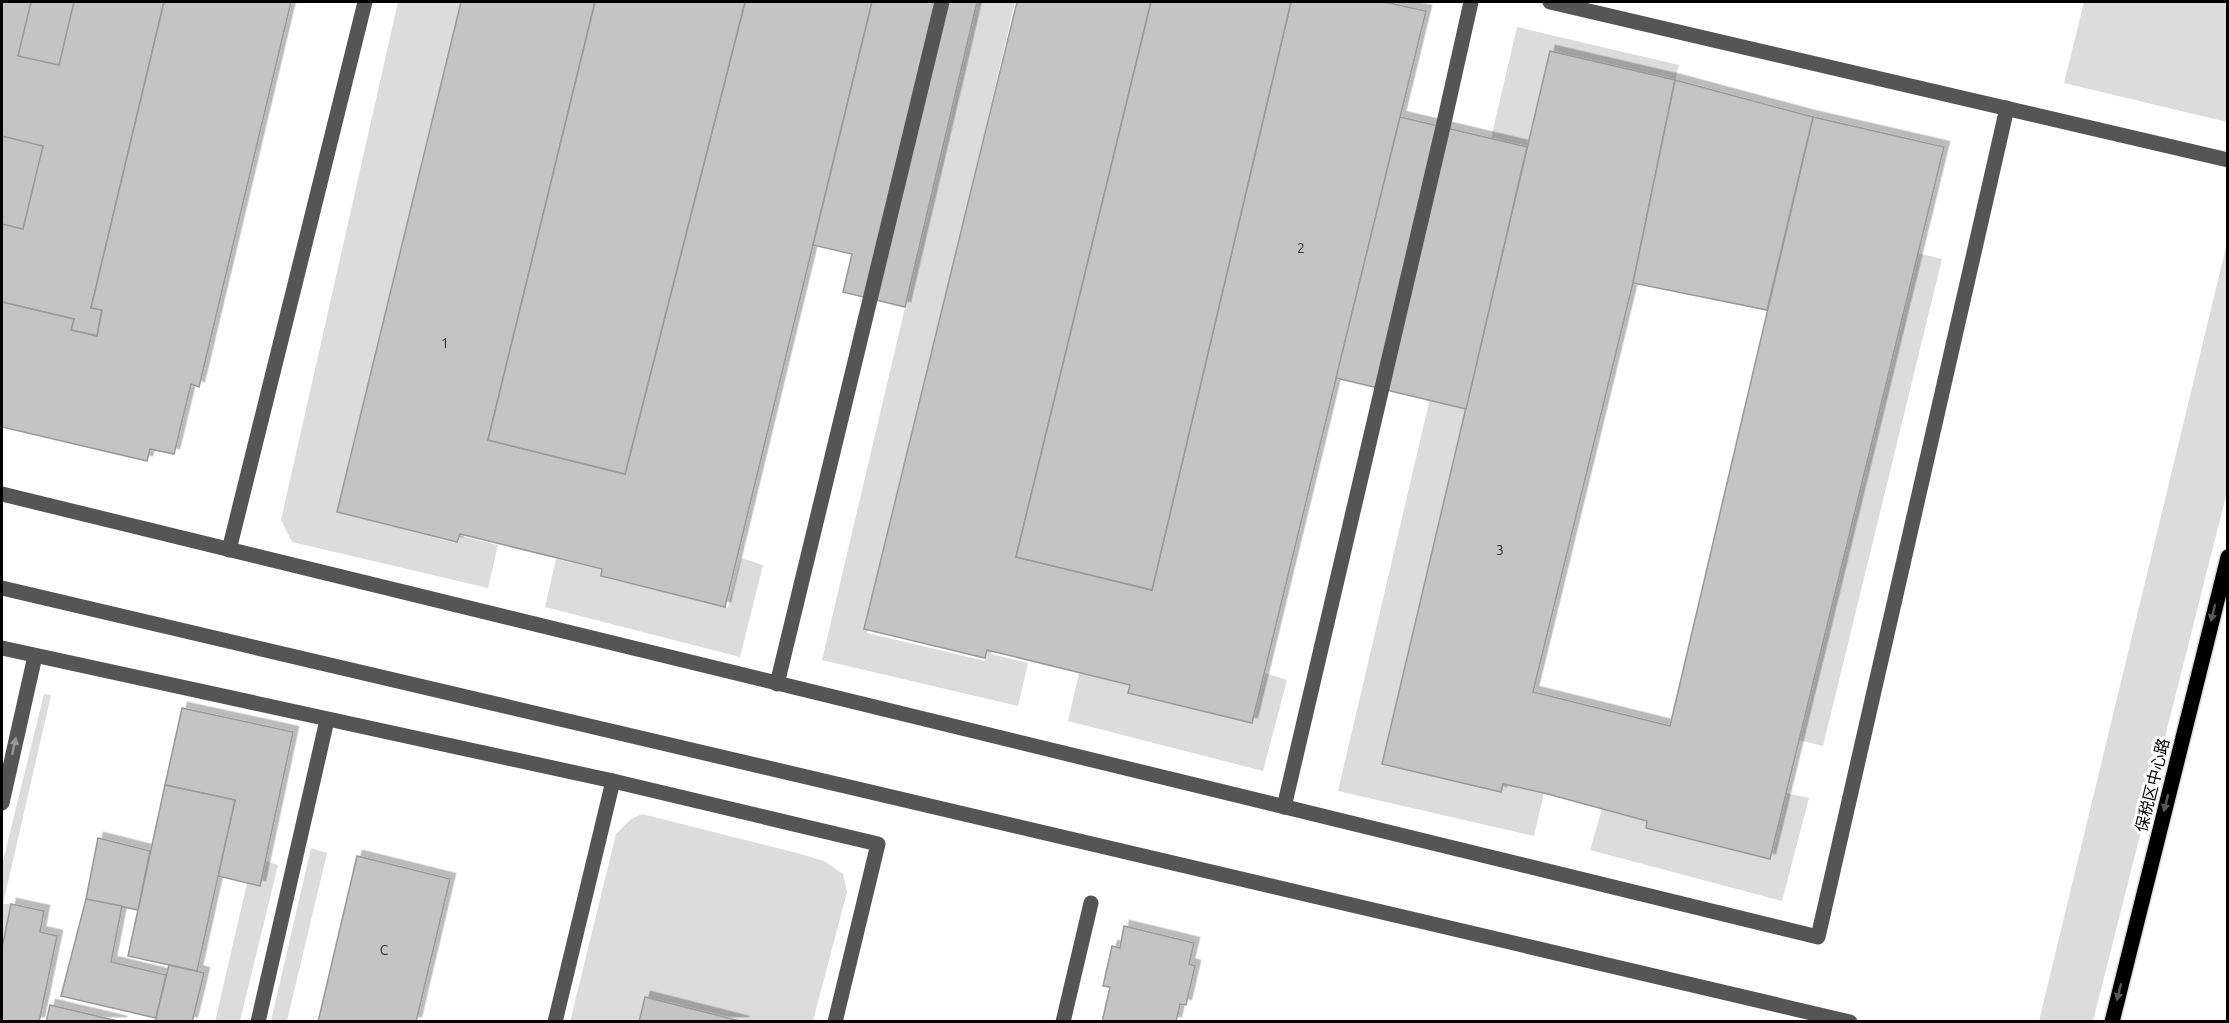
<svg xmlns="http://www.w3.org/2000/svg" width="2229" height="1023" font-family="Ubuntu,'Noto Sans SC',sans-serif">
	<defs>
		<filter id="shadow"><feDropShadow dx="5.5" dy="-5.5" stdDeviation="0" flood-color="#0004"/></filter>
	</defs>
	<rect width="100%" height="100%" fill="#fff"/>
	<g fill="#dcdcdc">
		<path d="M398,2H461L337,512L455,543L457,535L498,545L488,588L292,542L281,520Z"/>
		<path d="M977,2H1015L867,633L985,661L987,653L1028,663L1018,706L822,660Z"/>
		<path d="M2084,2H2227V122L2064,83Z"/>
		<path d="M1517,27L1679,65L1675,80L1550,51L1383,763L1501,792L1503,784L1544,793L1534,836L1338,791Z"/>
		<path d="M2227,243V492L2093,1021H2039Z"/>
		<path d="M1917,253L1942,259L1823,746L1799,740Z"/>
		<path d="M741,558L763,565L740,657L545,607L556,559L607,571L605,578L728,608Z"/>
		<path d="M1079,673L1130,685L1129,693L1252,723L1265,673L1287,680L1263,771L1068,721Z"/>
		<path d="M44,694L51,695L3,904H11L2,948V865Z"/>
		<path d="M1786,793L1809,798L1782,901L1590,850L1602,809L1647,821L1646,828L1770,858Z"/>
		<path d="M642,814L797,853L824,861L843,874L847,892L813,1021H744L646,997L639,1021L570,1022L616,834L631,819Z"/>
		<path d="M311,848L327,853L287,1021H271Z"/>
		<path d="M265,861L278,865L240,1021L215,1022L247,883Z"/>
	</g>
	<g fill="#c4c4c4" stroke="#999" stroke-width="1.5" filter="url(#shadow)">
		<path d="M2,2H164L91,308L102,310L97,336L71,330L74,319L2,302Z"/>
		<path d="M31,2H74L59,65L18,56Z"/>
		<path d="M164,2H291L199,387L191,384L174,454L150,449L147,461L2,427V302L74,319L71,330L97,336L102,310L91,308Z"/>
		<path d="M461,2H595L488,440L625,474L745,2H872L725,607L601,576L602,569L460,534L457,542L337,512Z"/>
		<path d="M595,2H745L625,474L488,440Z"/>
		<path d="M872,2H977L905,307L843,292L852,254L813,245Z"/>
		<path d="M1017,2H1151L1016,557L1152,590L1291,2H1384L1426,11L1252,723L1128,693L1130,685L987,650L985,658L864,629Z"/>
		<path d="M1151,2H1291L1152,590L1016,557Z"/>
		<path d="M1550,51L1675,80L1633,283L1533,692L1670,726L1813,117L1944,147L1770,859L1646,828L1647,821L1544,793L1503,784L1501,792L1382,764Z"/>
		<path d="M1675,80L1813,117L1767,310L1633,283Z"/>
		<path d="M1400,117L1527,147L1466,409L1336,378Z"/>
		<path d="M2,136L43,146L23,229L2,224Z"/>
		<path d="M182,708L293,732L260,886L218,876L235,800L165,785Z"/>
		<path d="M165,785L235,800L197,971L128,956Z"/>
		<path d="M98,838L150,851L138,910L86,899Z"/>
		<path d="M357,856L450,879L416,1022H318Z"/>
		<path d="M86,899L122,906L111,962L166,975L156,1018L61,996Z"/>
		<path d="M11,904L44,911L40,932L57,936L39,1022H2V948Z"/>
		<path d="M1124,926L1194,943L1189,964L1195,966L1186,1005L1180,1004L1176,1022H1102L1110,987L1103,986L1112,946L1120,948Z"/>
		<path d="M169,965L204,973L192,1022H155Z"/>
		<path d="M645,997L744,1022H639Z"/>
		<path d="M50,1005L122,1022H46Z"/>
	</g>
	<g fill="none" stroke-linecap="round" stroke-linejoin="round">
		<g stroke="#dbdbdb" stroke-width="18">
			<path id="major" d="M2112,1022L2228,557"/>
		</g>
		<g stroke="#555" stroke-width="15">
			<path d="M1550,2L2228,160"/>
			<path d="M2,494L1818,937L2007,108"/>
			<path d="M229,550L365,2"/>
			<path d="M2,588L1850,1022"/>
			<path d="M2,648L613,781L878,844L835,1022"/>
			<path d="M777,684L942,2"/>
			<path d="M2,803L35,656"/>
			<path d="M1284,807L1443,127L1471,2"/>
			<path d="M258,1022L327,720"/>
			<path d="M555,1022L613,781"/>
			<path d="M1063,1022L1091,903"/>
		</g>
		<use href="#major" stroke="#000" stroke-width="15"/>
	</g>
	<defs><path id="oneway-solid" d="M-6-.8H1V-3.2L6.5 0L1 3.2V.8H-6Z" transform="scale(1.5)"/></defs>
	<g fill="#595959">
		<use href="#oneway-solid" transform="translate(2213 613) rotate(104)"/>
		<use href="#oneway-solid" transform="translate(2166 803) rotate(104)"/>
		<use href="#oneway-solid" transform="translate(2119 992) rotate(104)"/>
	</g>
	<use fill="#999" href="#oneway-solid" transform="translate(14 746) rotate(-77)"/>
	<g text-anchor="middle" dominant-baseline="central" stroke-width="6" stroke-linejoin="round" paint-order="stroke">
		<g font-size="14" fill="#313131">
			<text x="1301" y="248">2</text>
			<text x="445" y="343">1</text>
			<text x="1500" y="550">3</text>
			<text x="384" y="950">C</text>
		</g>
		<g font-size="16" fill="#000" stroke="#fff">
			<text transform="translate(2152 785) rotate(-76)">保税区中心路</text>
		</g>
	</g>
	<rect width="2229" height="1023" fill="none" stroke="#000000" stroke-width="6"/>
</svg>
